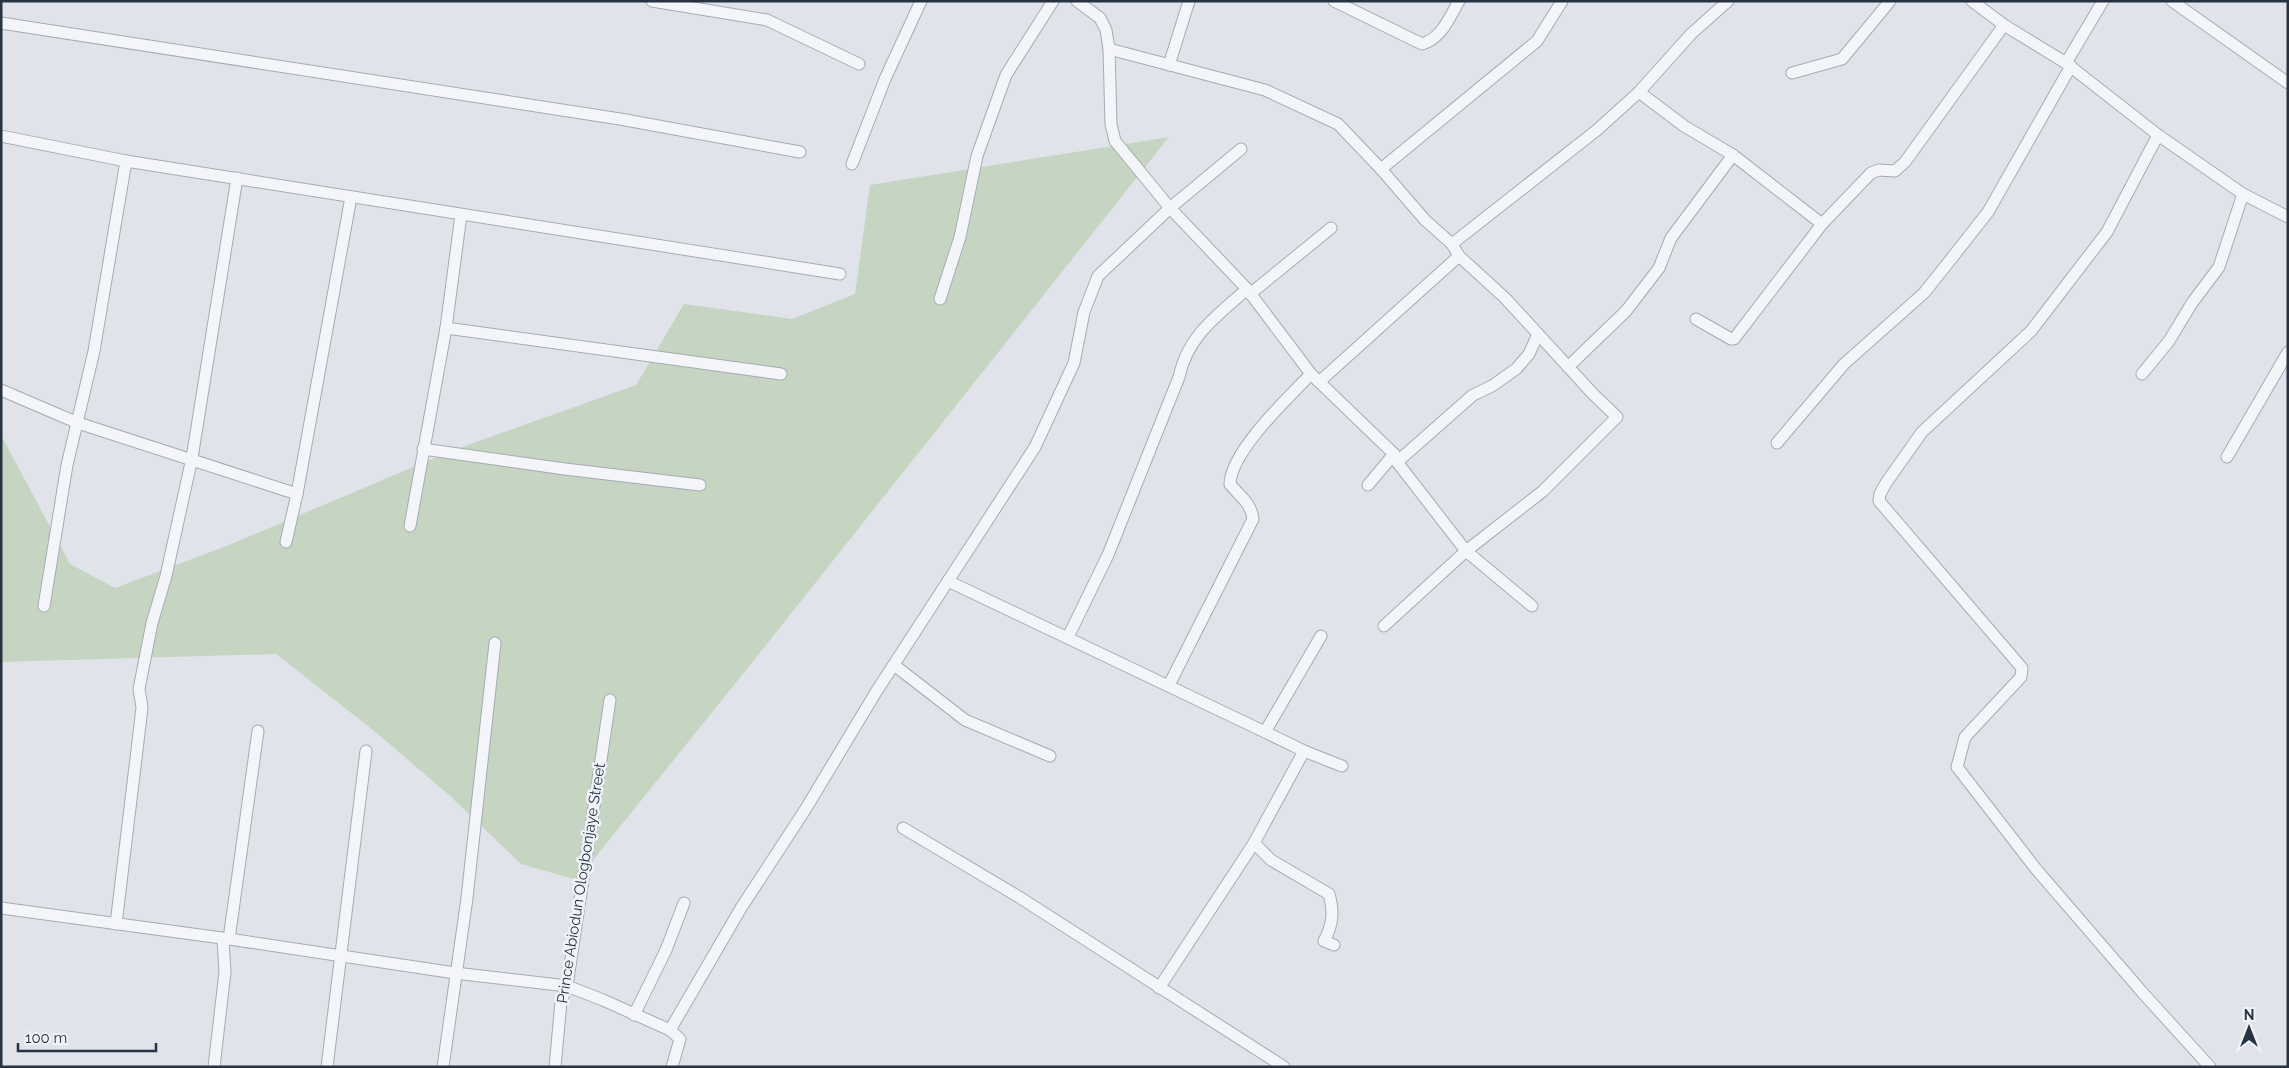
<svg xmlns="http://www.w3.org/2000/svg" width="2289" height="1068" font-family="Raleway,sans-serif">
	<rect width="100%" height="100%" fill="#e0e4ea"/>
	<path fill="#c6d5c1" d="M1169,137L755,659L577,880L521,864L450,796L378,734L276,654L1,662V435L70,564L115,588L229,545L451,451L636,385L684,304L792,319L855,294L870,185Z"/>
	<g fill="none" stroke-linecap="round" stroke-linejoin="round">
		<g stroke="#a5abb5" stroke-width="13">
			<g id="street">
				<path d="M652,1L767,20L859,64"/>
				<path d="M1077,1L1100,18L1106,30L1109,49L1111,124L1115,141L1170,208L1247,289L1311,374L1394,454L1368,485"/>
				<path d="M1334,1L1422,44C1442,38 1449,18 1459,1"/>
				<path d="M1972,1L2004,25"/>
				<path d="M2103,1L2066,63L2158,135L2243,194L2288,217"/>
				<path d="M2172,1L2288,83"/>
				<path d="M1,23L620,119L800,152"/>
				<path d="M1109,49L1265,90L1338,124L1381,169L1425,220L1452,244L1459,256L1505,298L1593,394L1617,417L1543,491L1466,551L1532,606"/>
				<path d="M1169,65L1189,1"/>
				<path d="M1792,73L1842,59L1890,1"/>
				<path d="M1639,92L1684,126L1733,155L1822,224L1734,339H1731L1696,319"/>
				<path d="M2158,135L2107,232L2031,331L1922,432L1886,483L1880,494L1879,501L2022,668L2021,677L1965,737L1957,767L2036,869L2142,992L2210,1067"/>
				<path d="M1,136L126,161L840,274"/>
				<path d="M852,164L885,79L921,1"/>
				<path d="M1381,169L1537,41L1562,1"/>
				<path d="M1822,224L1871,173L1879,170L1895,171L1905,162L2004,25L2066,63"/>
				<path d="M1452,244L1597,130L1639,92L1691,34L1728,1"/>
				<path d="M1250,294L1331,228"/>
				<path d="M940,299L960,237L977,156L1006,75L1053,1"/>
				<path d="M446,328L781,374"/>
				<path d="M1568,367L1626,311L1659,268L1671,238L1733,155"/>
				<path d="M2142,374L2169,341L2192,303L2219,267L2243,194"/>
				<path d="M1319,382L1459,256"/>
				<path d="M1,390L78,423L297,494"/>
				<path d="M1777,443L1844,364L1924,293L1955,254L1988,212L2071,66"/>
				<path d="M423,449L565,469L700,485"/>
				<path d="M2227,457L2288,352"/>
				<path d="M1397,462L1473,395L1492,386L1516,369L1529,354L1538,334"/>
				<path d="M410,526L446,328L461,215"/>
				<path d="M286,542L297,494L351,197"/>
				<path d="M948,581L1265,732L1321,636"/>
				<path d="M44,606L67,465L94,351L126,161"/>
				<path d="M1384,626L1466,551L1397,462L1394,454"/>
				<path d="M1068,637L1108,555L1179,377C1188,335 1217,316 1247,289"/>
				<path d="M894,665L965,720L1050,756"/>
				<path d="M1169,685L1253,519C1251,502 1239,496 1230,484C1231,451 1288,398 1311,374"/>
				<path d="M1265,732L1304,751L1342,766"/>
				<path d="M903,828L1019,897L1284,1067"/>
				<path d="M1254,843L1271,860L1329,894C1334,911 1333,925 1324,941L1334,945"/>
				<path d="M1,908L229,939L455,973L567,986L603,1000L670,1030L680,1039L672,1067"/>
				<path d="M116,924L140,725L142,707L139,689L152,623L166,576L192,458L237,178"/>
				<path d="M229,939L258,731"/>
				<path d="M1159,988L1254,843L1304,751"/>
				<path d="M634,1015L666,950L684,903"/>
				<path d="M670,1030L741,908L805,810L876,692L1035,447L1074,363L1084,312L1098,276L1170,208L1241,149"/>
				<path d="M214,1067L225,972L223,940"/>
				<path d="M327,1067L366,751"/>
				<path d="M443,1067L467,898L495,643"/>
				<path d="M555,1067L561,1002L567,986L610,700"/>
			</g>
		</g>
		<use href="#street" stroke="#f3f5f8" stroke-width="11"/>
	</g>
	<g text-anchor="middle" dominant-baseline="central" stroke-width="5" stroke-linejoin="round" paint-order="stroke">
		<g font-size="15" fill="#273243" stroke="#f0f3f8">
			<text transform="translate(581 883) rotate(-81)">Prince Abiodun Ologbonjaye Street</text>
		</g>
	</g>
	<rect width="2289" height="1068" fill="none" stroke="#273243" stroke-width="5"/>
	<g transform="translate(2249 1028)" stroke="#f0f3f8" stroke-width="4" paint-order="stroke">
	<path d="M0-4L9 19L0 12L-9 19Z" fill="#273243"/>
	<text y="-8" font-size="14" font-weight="bold" text-anchor="middle" fill="#273243">N</text>
	</g>
	<path d="M18 1043v8h138v-8" fill="none" stroke="#273243" stroke-width="2.5"/>
	<text x="25" y="1043" font-size="15" fill="#273243" stroke="#f0f3f8" stroke-width="4" paint-order="stroke">100 m</text>
</svg>
